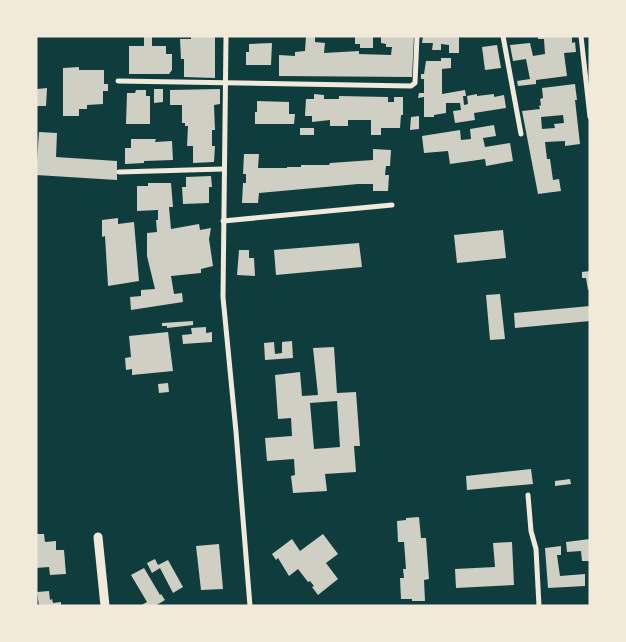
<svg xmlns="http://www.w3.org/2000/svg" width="626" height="642" font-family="'Open Sans',sans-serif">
	<rect width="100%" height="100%" fill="#0f3d3e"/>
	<g fill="#cfcfc3" fill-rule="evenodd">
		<path d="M144,36H152V46H166V54H172V70L169,74H129V46H144Z"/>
		<path d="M191,36H215V78L184,77V59H181L180,39H191Z"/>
		<path d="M306,36H315V42L325,43L324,53L359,51V54L391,55L392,47H386V44L381,43V36H414L412,77L279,76V55L295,56V52L305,51Z"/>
		<path d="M355,36H373V48H360V44H355Z"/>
		<path d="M423,36H459V53H449V45L441,44V50H432L433,43H422Z"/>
		<path d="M538,36H572V43L575,42L576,52L564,53L567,76L536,80V84L518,86L517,81L530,79L526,59L513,61L510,45L530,43L533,56L545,54L544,39H538Z"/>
		<path d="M272,43L271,65H246V52H249V44Z"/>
		<path d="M497,45L501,68L485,70L482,47Z"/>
		<path d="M441,58H451V68L442,69V94L465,90L466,96H463L464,105L468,104L467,96L477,94V96L494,94V97L504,95L506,108L474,113L475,120L455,123L453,111L461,110L460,103H446V113L434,115V117H424V97L418,98L419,93H424V79H421V74H424L426,61H441Z"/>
		<path d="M79,67V70H104V84H108V91H103V104L87,105V109H79V116H63V68Z"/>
		<path d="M575,84L577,100H575L580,144L565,146V141L545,142L547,159H550L553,180L559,179L561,191L538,194L522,111L540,109L539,106L541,105L540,99L543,98L542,88ZM563,115L564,123L554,124L555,128L542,129L541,117Z"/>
		<path d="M47,88L46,106H36L37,89Z"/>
		<path d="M154,89H163V102L154,103Z"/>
		<path d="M220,89V104L214,105L215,130H212V146H215L214,162L193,163V146H187L188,126H185V123H182V105H170V90Z"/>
		<path d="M136,90H146V96H150V124H126L127,93H135Z"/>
		<path d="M314,94L324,95V99H339V96L388,97V102H394V97H403V115H401L400,128H381V135H371V120H348V126H330V120L312,122V116H305L306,99H314Z"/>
		<path d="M257,101L289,102V114H295L294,124H255V112H257Z"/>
		<path d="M419,116V129L410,130L411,117Z"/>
		<path d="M494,125L496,136L483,138L485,147L510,143L513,161L486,166L485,159L450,164L448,151L424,153L422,136L460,130L461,140L471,139L470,129Z"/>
		<rect x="300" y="128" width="14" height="7"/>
		<path d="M39,132L57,133L56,157L117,161V180L36,175Z"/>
		<path d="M131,139H156L155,142L172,141L173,160L144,161V163L125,164V148H131Z"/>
		<path d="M373,149L391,150L390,166H386L385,175H389L388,191H373V184H358L259,193L258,203H242L243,183H246V174H243L244,154H259L258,168H287V167H301V165H329L330,163L373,160Z"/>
		<path d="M211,176L212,187H209V203L183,204L182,187H186V177Z"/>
		<path d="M148,183H171L173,207H169L171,229L199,224L200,230L211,228L209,239L213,266L201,269V273L171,276L174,294L182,293L183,302L131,310L130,297L141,296V290L155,289L147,256V233L157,232L156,220H158V210L137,211V186H148Z"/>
		<path d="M118,218V224L134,222L139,281L108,286L105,236L102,237V220Z"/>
		<path d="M503,230L506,258L457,263L454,235Z"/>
		<path d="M359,243L362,267L276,275L274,250Z"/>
		<path d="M239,250H249V258H254L255,276L237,275Z"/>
		<path d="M590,271V289L588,290L586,278H582V272Z"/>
		<path d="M500,294L505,339L490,340L486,295Z"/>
		<path d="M590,306V321L515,328L514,313Z"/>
		<path d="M193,321V325L167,328V326H162V323Z"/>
		<path d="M206,327V333L212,332V342L183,344L182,335L192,334L191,328Z"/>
		<path d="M168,332L173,371L132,375V369L126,370L125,358L131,357L129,336Z"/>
		<path d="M292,341L293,358L265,360L264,343L274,342L275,354L282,353V342Z"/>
		<path d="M334,347L337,393L356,392L360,446H354L356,472L325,474L327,491L293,493L291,476L295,475L294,459L267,461L265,438L292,436L291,418L278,419L275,375L300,372L302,396L318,395L313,348ZM337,401L340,447L314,449L310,403Z"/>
		<path d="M168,383L169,392L159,393L158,384Z"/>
		<path d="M531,469L533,484L467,490L466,476Z"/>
		<path d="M570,479L571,484L555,486V481Z"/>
		<path d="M419,517L421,538H426L429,579L424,580L425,601H412V599H401L400,578H404L403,569H406L404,542H398L397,521L406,520V518Z"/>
		<path d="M36,534H44L45,542L56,541V550H64L66,574L50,575L49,567L36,568Z"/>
		<path d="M323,534L338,554L326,563L338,579L318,595L312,587L314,586L310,581L308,582L298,569L289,576L278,558L276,560L272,554L292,539L300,551Z"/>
		<path d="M590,539V561H582L581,551L567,552L566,542Z"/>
		<path d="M512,542L514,585L456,588L455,569L495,567L493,543Z"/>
		<path d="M219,544L223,589L201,590L196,546Z"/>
		<path d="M561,546V555H557L560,576L585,574V586L548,588L545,548Z"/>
		<path d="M155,559L158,565L168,560L183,587L173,593L160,568L152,573L147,563Z"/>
		<path d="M144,568L160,595L161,594L165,600L155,606H140L147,602L131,575Z"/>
		<path d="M49,591L50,600L52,599L53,603L61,602V606H39L37,592Z"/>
	</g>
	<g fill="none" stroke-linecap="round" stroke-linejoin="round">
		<g stroke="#f1e9da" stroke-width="5">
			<path d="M226,36L223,297L236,432L250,606"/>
			<path d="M503,36L521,134"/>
			<path d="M581,36L590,117"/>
			<path d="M118,81L411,86L415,83L417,36"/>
			<path d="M119,172L223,169"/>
			<path d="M223,221L392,205"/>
			<path d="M528,495L531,531L536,549L539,606"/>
		</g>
		<path stroke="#f1e9da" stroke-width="9" d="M98,537L105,606"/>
	</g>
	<rect width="626" height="642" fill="none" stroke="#f1e9da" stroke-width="75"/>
</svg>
